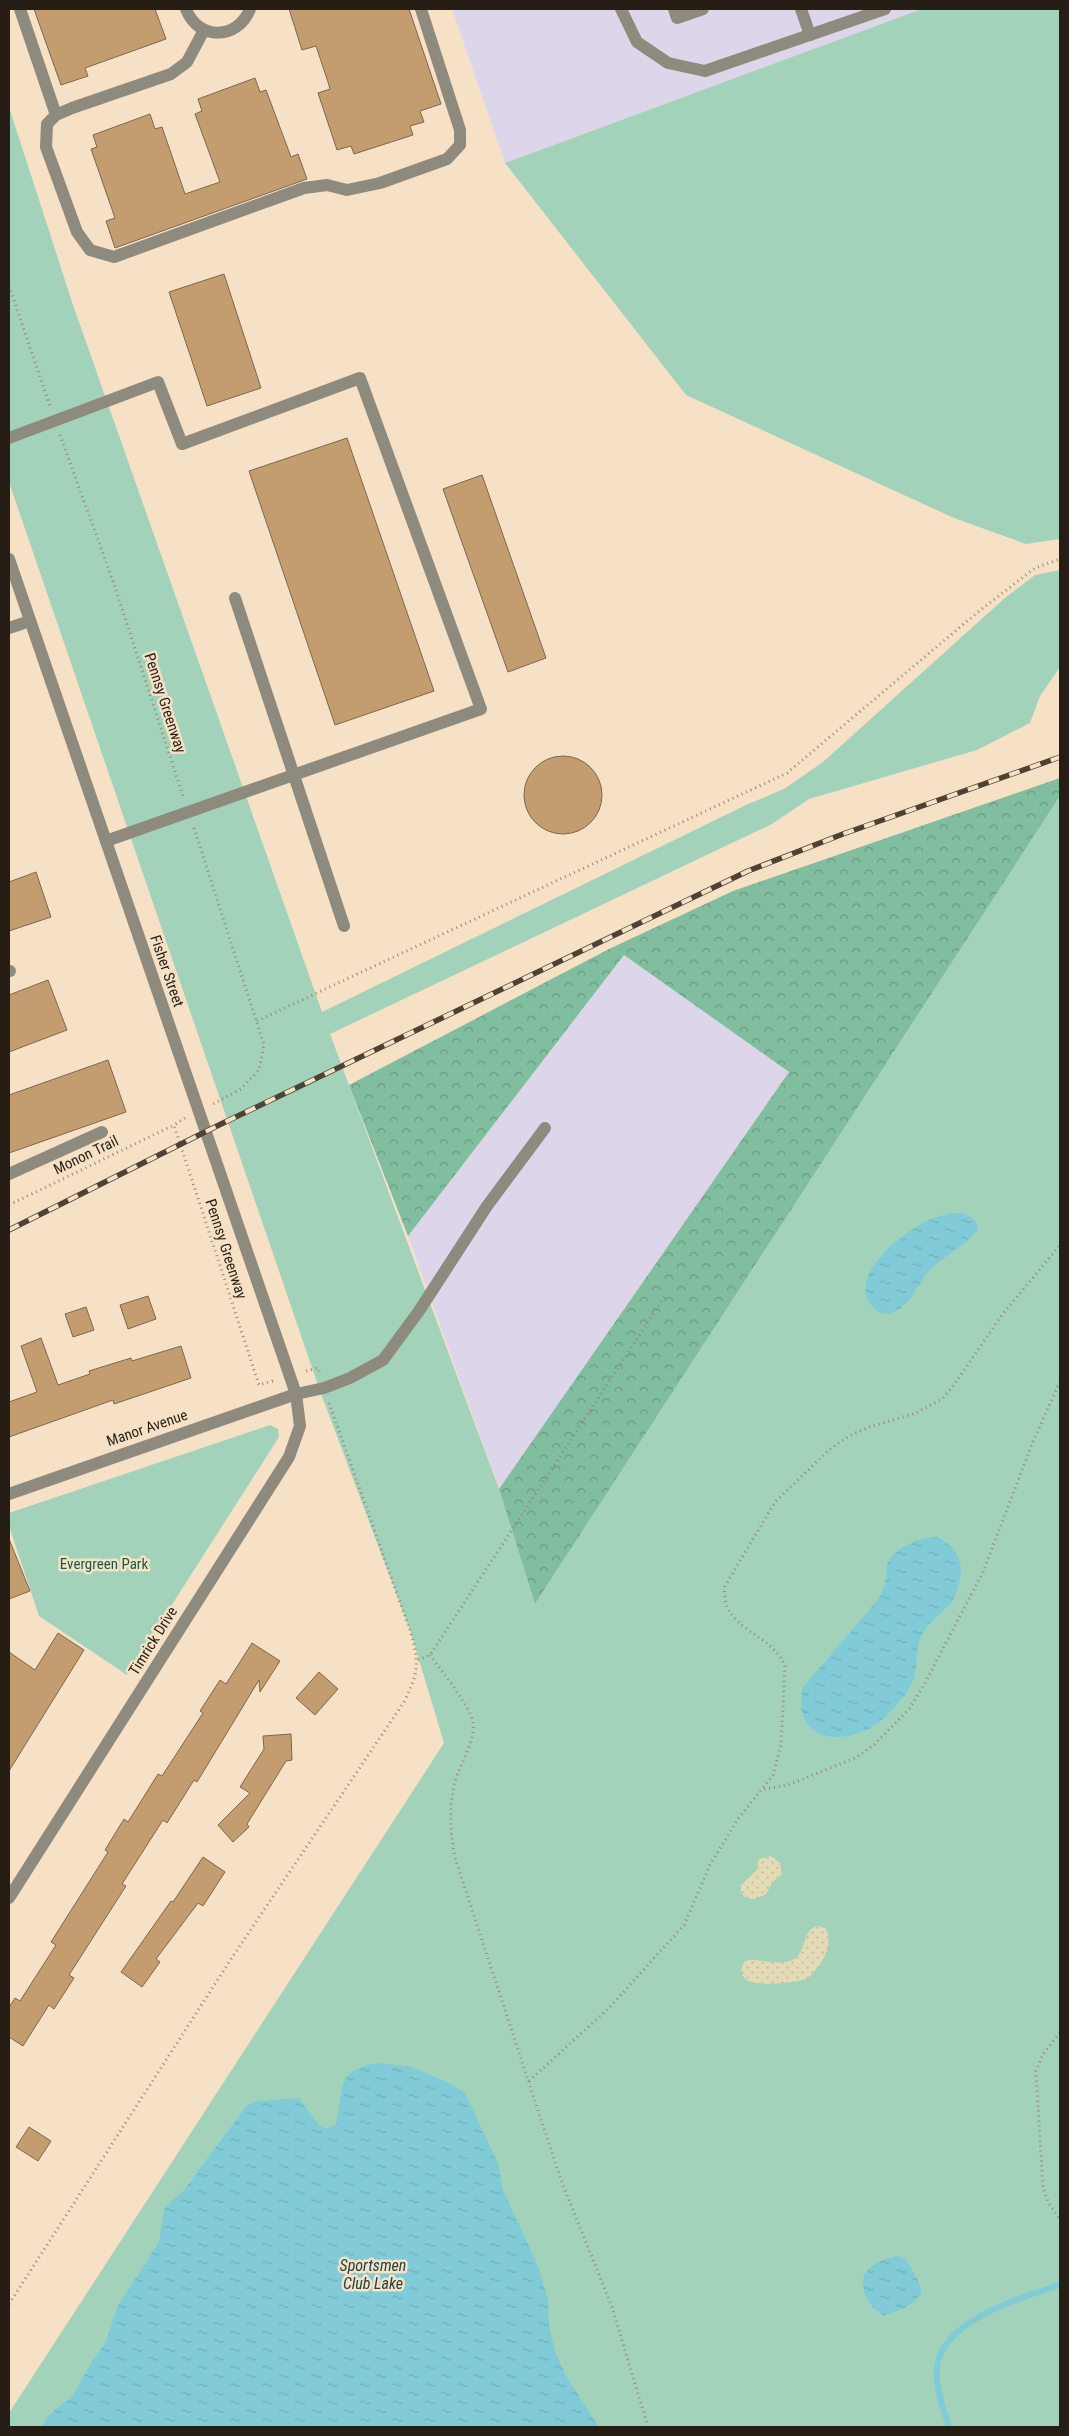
<svg xmlns="http://www.w3.org/2000/svg" width="1069" height="2436" font-family="'Roboto Condensed',sans-serif">
	<defs>
		<pattern id="forest-crowns" width="20" height="18" patternUnits="userSpaceOnUse" patternTransform="scale(1.25)"><rect width="20" height="18" fill="#81bea0"/><path d="M2 6a3 3 0 1 1 6 0M12 15a3 3 0 1 1 6 0" fill="none" stroke="#699a81"/></pattern>
		<pattern id="sand-dots" width="8" height="8" patternUnits="userSpaceOnUse" patternTransform="scale(1.25)"><rect width="8" height="8" fill="#e4dab5"/><path d="M2 2h.1M6 6h.1" fill="none" stroke="#c3bb9b" stroke-width="1.8" stroke-linecap="round"/></pattern>
		<pattern id="water-ripples" width="26" height="14" patternUnits="userSpaceOnUse" patternTransform="scale(1.25)"><rect width="26" height="14" fill="#80cbd7"/><path d="M2 4q2-2 4 0t4 0M15 11q2-2 4 0t4 0" fill="none" stroke="#6eaeb8"/></pattern>
	</defs>
	<rect width="100%" height="100%" fill="#f6e0c6"/>
	<g fill="#ddd6eb">
		<path d="M452,9H922L505,163Z"/>
		<path d="M624,955L789,1072L499,1489L408,1236Z"/>
	</g>
	<g fill="#a2d3ba">
		<path d="M922,9H1060V539L1026,544L954,518L686,395L505,163Z"/>
		<path d="M9,107L73,305L322,1012L746,805L784,789L823,762L1006,597L1035,575L1060,570V667L1040,696L1030,723L977,750L809,799L772,824L330,1034L499,1489L535,1604L1060,796V2427H9V2413L444,1743L411,1633L320,1391L9,482Z"/>
		<path d="M270,1425L278,1429L279,1437L127,1675L39,1616L9,1526V1513Z"/>
	</g>
	<path fill="url(#forest-crowns)" d="M1060,778V796L535,1604L499,1489L789,1072L624,955L408,1236L349,1085L609,949L733,891Z"/>
	<g fill="url(#sand-dots)">
		<path d="M771,1856L780,1863L782,1874L772,1883L766,1894C757,1899 748,1902 741,1893V1885L756,1871L759,1859Z"/>
		<path d="M817,1926L825,1928C836,1944 820,1967 808,1978C797,1983 757,1987 747,1980C743,1978 742,1974 741,1970L744,1962L748,1960C763,1959 778,1966 792,1960C807,1954 801,1931 817,1926Z"/>
	</g>
	<g fill="url(#water-ripples)">
		<path d="M963,1213C972,1217 977,1220 978,1230C964,1247 943,1256 928,1272C917,1285 911,1305 894,1312C877,1320 862,1299 866,1283C872,1254 920,1218 948,1214C953,1213 958,1214 963,1213Z"/>
		<path d="M937,1537C958,1547 966,1564 958,1586C956,1591 956,1597 953,1600C945,1611 932,1619 924,1631C912,1647 922,1674 907,1692C898,1704 883,1722 869,1729C831,1747 792,1735 803,1687L876,1602C881,1594 885,1587 886,1577C887,1573 886,1568 887,1565C894,1546 920,1538 937,1537Z"/>
		<path d="M378,2063L412,2067L451,2084L465,2093L498,2163L503,2190L538,2266L548,2300L549,2325L555,2351L566,2376L599,2427H41L48,2416L73,2395L91,2363L106,2342L117,2307L159,2242L164,2208L184,2190L247,2105L258,2101L299,2098L319,2125L326,2129L336,2124C345,2087 333,2071 378,2063Z"/>
		<path d="M899,2256C907,2259 910,2266 914,2273C917,2279 922,2286 921,2292C919,2304 894,2312 884,2316C875,2311 870,2305 866,2296C854,2272 877,2259 899,2256Z"/>
	</g>
	<g fill="none" stroke-linecap="round" stroke-linejoin="round">
		<path stroke="#80cbd7" stroke-width="6" d="M949,2427C943,2408 935,2386 937,2367C942,2320 1023,2297 1060,2285"/>
	</g>
	<g fill="#c39c6f" stroke="#7c6851">
		<path d="M34,9H155L166,39L85,68L88,76L61,85Z"/>
		<path d="M289,9H409L441,104L420,111L424,122L410,126L413,135L354,154L351,146L337,150L318,93L330,89L328,82L316,46L302,50Z"/>
		<path d="M255,78L260,92L266,90L291,157L298,154L307,179L115,248L106,221L115,218L91,149L97,147L93,135L150,114L155,129L162,127L185,194L220,182L195,114L202,111L198,99Z"/>
		<path d="M224,274L261,388L207,406L169,292Z"/>
		<path d="M347,438L434,691L335,725L249,471Z"/>
		<path d="M482,475L546,658L508,672L443,489Z"/>
		<circle cx="563" cy="795" r="39"/>
		<path d="M36,872L51,917L9,931V882Z"/>
		<path d="M48,980L67,1030L9,1052V995Z"/>
		<path d="M108,1060L126,1112L9,1153V1095Z"/>
		<path d="M148,1296L156,1319L128,1329L120,1305Z"/>
		<path d="M86,1307L94,1330L73,1337L65,1314Z"/>
		<path d="M41,1338L58,1385L90,1374L89,1371L131,1358L132,1361L181,1346L191,1378L114,1404L113,1400L9,1437V1402L37,1392L21,1346Z"/>
		<path d="M9,1539L30,1591L9,1599Z"/>
		<path d="M58,1633L84,1650L9,1771V1652L35,1670Z"/>
		<path d="M252,1643L280,1661L260,1692L259,1680L197,1782L194,1780L167,1823L163,1820L122,1884L126,1886L69,1975L74,1978L54,2009L49,2005L23,2046L9,2037V2007L15,1998L20,2001L56,1945L51,1942L108,1852L105,1850L124,1819L128,1822L158,1774L162,1776L203,1713L200,1711L220,1680L226,1684Z"/>
		<path d="M319,1672L338,1689L315,1715L296,1698Z"/>
		<path d="M291,1734L292,1760L286,1761L247,1824L249,1827L233,1842L218,1825L250,1793L240,1787L264,1749L263,1736Z"/>
		<path d="M203,1857L225,1872L203,1906L198,1903L156,1959L160,1962L142,1987L121,1972L171,1901L173,1902Z"/>
		<path d="M29,2127L51,2141L38,2161L16,2147Z"/>
	</g>
	<g fill="none" stroke-linecap="round" stroke-linejoin="round">
		<g stroke="#978774" stroke-width="3" stroke-dasharray="1 4" stroke-linecap="butt">
			<path d="M9,286L50,406"/>
			<path d="M60,435L114,584L183,796"/>
			<path d="M194,828L264,1045L259,1070L241,1089L213,1104"/>
			<path d="M257,1021L787,773L978,612L1035,568L1060,559"/>
			<path d="M185,1118L174,1125L259,1385L276,1380"/>
			<path d="M9,1205L174,1125"/>
			<path d="M306,1371L318,1368L320,1373"/>
			<path d="M430,1655C441,1671 470,1705 473,1723C476,1741 458,1767 454,1785C449,1813 450,1831 455,1858L561,2180L612,2307L648,2427"/>
			<path d="M418,1660L430,1655L665,1296"/>
			<path d="M764,1789L788,1785L855,1758L874,1745L910,1708L925,1683L983,1572L1032,1444L1060,1381"/>
			<path d="M1060,2033L1043,2054L1036,2071L1043,2188L1048,2202L1060,2220"/>
			<path d="M529,2081L609,2008L684,1925L710,1865L738,1819L773,1775L781,1745L785,1666C772,1632 719,1630 725,1586L775,1502L830,1449L849,1436L869,1427L916,1413L942,1399L954,1385L1002,1315L1060,1245"/>
			<path d="M9,2304L233,1956L404,1702C419,1672 419,1664 411,1633L329,1403"/>
		</g>
		<g stroke="#8e8a7e" stroke-width="12">
			<path d="M20,9L56,115"/>
			<path d="M186,9C198,41 238,40 250,9"/>
			<path d="M621,9L637,42L668,63L705,71L885,9"/>
			<path d="M674,9L677,18L703,9"/>
			<path d="M801,9L810,35"/>
			<path d="M204,30L187,62L171,74L72,108L56,115L47,124L46,147L77,232L90,250L114,257L304,188L327,185L347,190L380,183L447,159L460,145V130L421,9"/>
			<path d="M9,438L158,382L182,444L360,378L481,709L106,841"/>
			<path d="M9,559L296,1394L300,1426L289,1457L9,1898"/>
			<path d="M235,598L344,926"/>
			<path d="M9,628L30,621"/>
			<path d="M9,971H10"/>
			<path d="M9,1174L102,1132"/>
			<path d="M9,1494L296,1394L324,1388L350,1378L383,1360L419,1311L487,1206L545,1128"/>
		</g>
		<g stroke="#4d4235" stroke-width="5.5">
			<path id="rail" d="M9,1230L219,1125L748,871L843,834L1060,757"/>
		</g>
		<use href="#rail" stroke="#f6e0c6" stroke-width="4" stroke-dasharray="11" stroke-linecap="butt"/>
	</g>
	<g text-anchor="middle" dominant-baseline="central" stroke-width="5" stroke-linejoin="round" paint-order="stroke">
		<g font-size="15" fill="#261e14" stroke="#f6e0c6">
			<text transform="translate(165 703) rotate(72)">Pennsy Greenway</text>
			<text transform="translate(167 971) rotate(71)">Fisher Street</text>
			<text transform="translate(86 1155) rotate(-26)">Monon Trail</text>
			<text transform="translate(226 1249) rotate(72)">Pennsy Greenway</text>
			<text transform="translate(147 1428) rotate(-19)">Manor Avenue</text>
			<text transform="translate(153 1641) rotate(-58)">Timrick Drive</text>
		</g>
		<g font-size="15" fill="#145f43" stroke="#f6e0c6">
			<text x="104" y="1564">Evergreen Park</text>
		</g>
		<g font-size="16" font-style="italic" fill="#1d4247" stroke="#f6e0c6">
			<text x="373" y="2265">Sportsmen<tspan x="373" dy="18">Club Lake</tspan></text>
		</g>
	</g>
	<rect width="1069" height="2436" fill="none" stroke="#261e14" stroke-width="20"/>
</svg>
